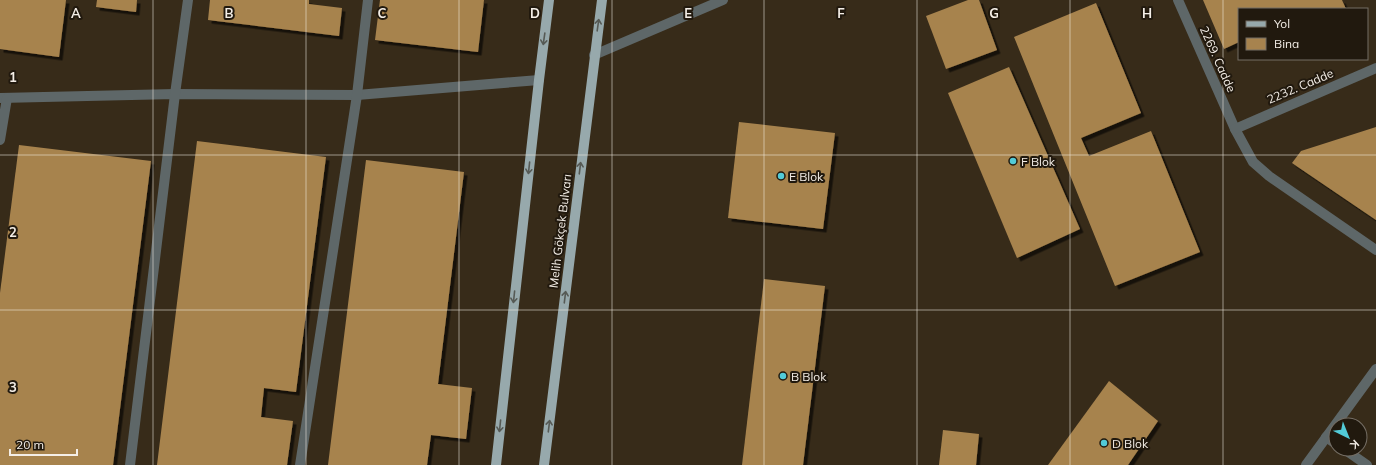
<svg xmlns="http://www.w3.org/2000/svg" width="1376" height="465" font-family="Mulish,sans-serif">
	<defs>
		<filter id="shadow"><feDropShadow dx="3.5" dy="3.5" stdDeviation="0" flood-color="#0009"/></filter>
	</defs>
	<rect width="100%" height="100%" fill="#2b2217"/>
	<path fill="#372b19" fill-rule="evenodd" d="M0,0H1376V465H0ZM1239,9H1367V59H1239ZM1336,425H1360V449H1336Z"/>
	<g fill="#a7834e" filter="url(#shadow)">
		<path d="M0,0H66L59,57L0,49Z"/>
		<path d="M97,0H137L136,12L96,7Z"/>
		<path d="M210,0H309V4L342,8L339,36L208,20Z"/>
		<path d="M380,0H484L478,52L375,40Z"/>
		<path d="M968,0H979L997,50L946,69L926,16Z"/>
		<path d="M1203,0H1342L1346,9H1239V42L1224,49Z"/>
		<path d="M1096,3L1141,113L1081,138L1089,156L1151,131L1200,252L1115,286L1014,37Z"/>
		<path d="M1009,67L1080,229L1017,258L948,93Z"/>
		<path d="M739,122L835,133L823,229L728,218Z"/>
		<path d="M1376,127V220L1292,163L1301,151Z"/>
		<path d="M197,141L326,157L296,392L264,388L261,417L293,421L287,465H157Z"/>
		<path d="M19,145L151,161L113,465H0V293Z"/>
		<path d="M366,160L464,172L438,384L472,388L466,439L431,435L427,465H328Z"/>
		<path d="M764,279L825,286L803,465H742Z"/>
		<path d="M1109,381L1158,421L1128,465H1048Z"/>
		<path d="M943,430L979,434L976,465H939Z"/>
	</g>
	<g fill="none" stroke-linecap="round" stroke-linejoin="round">
		<g stroke="#5e6768" stroke-width="10">
			<path d="M0,98L175,94L357,95L539,80"/>
			<path d="M0,140L7,98"/>
			<path d="M130,465L175,94L188,0"/>
			<path d="M300,465L357,95L368,0"/>
		</g>
		<g stroke="#5e6768" stroke-width="10">
			<path d="M1178,0L1235,129L1253,162L1269,176L1376,250"/>
			<path d="M594,55L723,0"/>
			<path d="M1235,129L1376,68"/>
			<path d="M1326,437L1336,444"/>
			<path d="M1344,449L1367,465"/>
			<path d="M1306,465L1376,369"/>
		</g>
		<g stroke="#97a9ac" stroke-width="10">
			<path d="M496,465L539,80L549,0"/>
			<path d="M544,465L602,0"/>
		</g>
	</g>
	<defs><path id="oneway-shaft" d="M-6 0H5M1.5-3L5.5 0L1.5 3" fill="none" stroke-width="1.6" stroke-linecap="round" stroke-linejoin="round"/></defs>
	<g stroke="#565a55">
		<use href="#oneway-shaft" transform="translate(598 25) rotate(-82)"/>
		<use href="#oneway-shaft" transform="translate(544 39) rotate(98)"/>
		<use href="#oneway-shaft" transform="translate(529 168) rotate(96)"/>
		<use href="#oneway-shaft" transform="translate(580 168) rotate(-83)"/>
		<use href="#oneway-shaft" transform="translate(514 297) rotate(96)"/>
		<use href="#oneway-shaft" transform="translate(565 297) rotate(-83)"/>
		<use href="#oneway-shaft" transform="translate(500 426) rotate(96)"/>
		<use href="#oneway-shaft" transform="translate(549 426) rotate(-83)"/>
	</g>
	<path fill="none" stroke="#f4eee7" stroke-width="1" stroke-opacity="0.55" d="M153,0V465M306,0V465M459,0V465M612,0V465M764,0V465M917,0V465M1070,0V465M1223,0V465M0,155H1376M0,310H1376"/>
	<g fill="#52cbd8" stroke="#21190e" stroke-width="1.5">
		<circle cx="1013" cy="161" r="4"/>
		<circle cx="781" cy="176" r="4"/>
		<circle cx="783" cy="376" r="4"/>
		<circle cx="1104" cy="443" r="4"/>
	</g>
	<g text-anchor="middle" dominant-baseline="central" stroke-width="4" stroke-linejoin="round" paint-order="stroke">
		<g font-size="12" fill="#f4eee7" stroke="#21190e">
			<text transform="translate(1218 59) rotate(66)">2269. Cadde</text>
			<text transform="translate(1300 86) rotate(-23)">2232. Cadde</text>
			<text transform="translate(560 231) rotate(-83)">Melih Gökçek Bulvarı</text>
		</g>
		<g font-size="12" fill="#f4eee7" stroke="#21190e" text-anchor="start">
			<text x="1021" y="161">F Blok</text>
			<text x="789" y="176">E Blok</text>
			<text x="791" y="376">B Blok</text>
			<text x="1112" y="443">D Blok</text>
		</g>
	</g>
	<g font-size="13" text-anchor="middle" font-weight="bold" fill="#f4eee7" stroke="#21190e" stroke-width="4" stroke-linejoin="round" paint-order="stroke">
		<text x="76" y="18">A</text>
		<text x="229" y="18">B</text>
		<text x="382" y="18">C</text>
		<text x="535" y="18">D</text>
		<text x="688" y="18">E</text>
		<text x="841" y="18">F</text>
		<text x="994" y="18">G</text>
		<text x="1147" y="18">H</text>
		<text x="13" y="82">1</text>
		<text x="13" y="237">2</text>
		<text x="13" y="392">3</text>
	</g>
	<rect x="1238" y="8" width="130" height="52" fill="#21190e" stroke="#756e65"/>
	<rect x="1246" y="21" width="20" height="6" fill="#97a9ac" stroke="#756e65"/>
	<text x="1274" y="28" font-size="12" fill="#f4eee7">Yol</text>
	<rect x="1246" y="38" width="20" height="12" fill="#a7834e" stroke="#756e65"/>
	<text x="1274" y="48" font-size="12" fill="#f4eee7">Bina</text>
	<g transform="translate(1348 437) rotate(137)"><circle r="19" fill="#21190e" stroke="#756e65"/>
	<path d="M0-3L7 15L0 10L-7 15Z" fill="#52cbd8"/>
	<text y="-6" font-size="11" font-weight="bold" text-anchor="middle" fill="#f4eee7">K</text>
	</g>
	<path d="M10 449v6h67v-6" fill="none" stroke="#f4eee7" stroke-width="2"/>
	<text x="16" y="449" font-size="12" fill="#f4eee7" stroke="#21190e" stroke-width="3" paint-order="stroke">20 m</text>
</svg>
